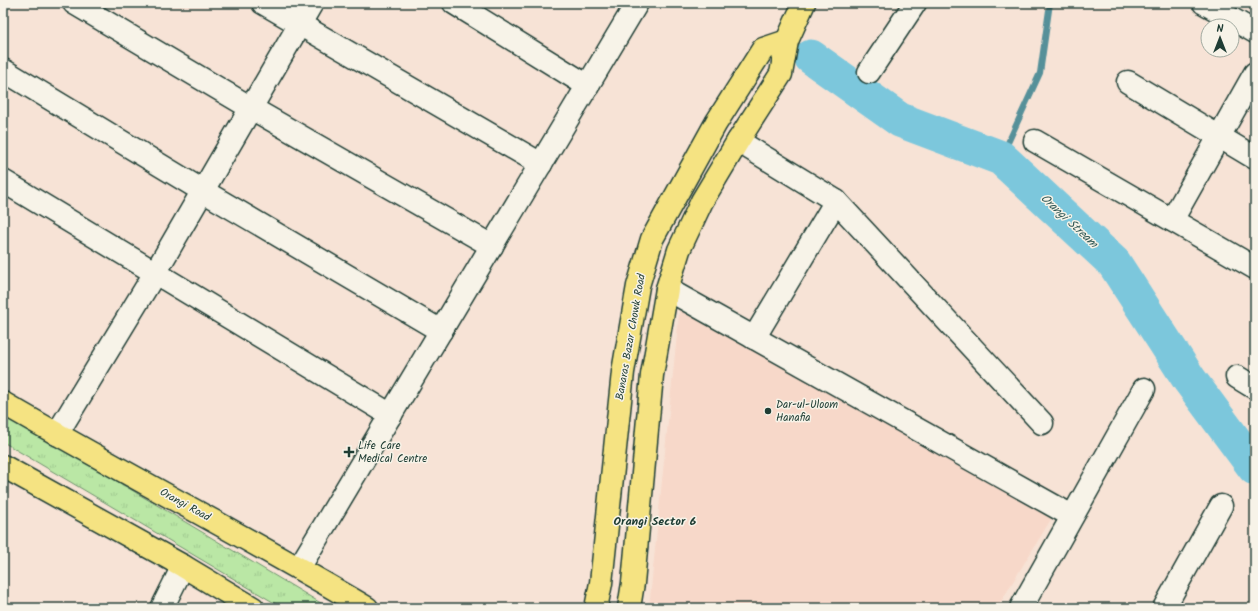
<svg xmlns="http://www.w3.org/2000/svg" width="1258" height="611" font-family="Kalam,sans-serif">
	<defs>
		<pattern id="grass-tufts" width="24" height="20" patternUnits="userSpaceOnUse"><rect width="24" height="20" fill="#bae7a5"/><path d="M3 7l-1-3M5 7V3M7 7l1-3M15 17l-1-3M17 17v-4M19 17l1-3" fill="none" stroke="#9fc78f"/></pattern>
	</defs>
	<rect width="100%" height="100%" fill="#f7e3d6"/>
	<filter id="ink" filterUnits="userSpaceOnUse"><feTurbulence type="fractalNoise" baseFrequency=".025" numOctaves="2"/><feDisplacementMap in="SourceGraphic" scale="8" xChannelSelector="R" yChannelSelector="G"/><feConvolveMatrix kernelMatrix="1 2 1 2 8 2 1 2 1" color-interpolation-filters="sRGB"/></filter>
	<g filter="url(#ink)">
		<path fill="#f7d8c9" d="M680,305L1053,516L997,608H649Z"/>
		<path fill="url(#grass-tufts)" stroke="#6c926c" d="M3,413L329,608H283L3,442Z"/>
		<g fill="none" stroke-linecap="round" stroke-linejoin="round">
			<path stroke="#579099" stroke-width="6" d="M1001,158L1040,73L1050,3"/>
			<path stroke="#7cc7dc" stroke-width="35" d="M811,57L900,120L1001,158L1114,263L1189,379L1255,468"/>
			<g stroke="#1f3d34" stroke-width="25">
				<g id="minor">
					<path d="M74,3L251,108L492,246"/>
					<path d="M263,3L541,164"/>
					<path d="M454,3L588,86"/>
					<path d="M1204,3L1255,32"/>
					<path d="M3,70L203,191L441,331"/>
					<path d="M869,72L915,3"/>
					<path d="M1128,82L1255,158"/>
					<path d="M738,141L836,201L1042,423"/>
					<path d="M1035,141L1255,268"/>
					<path d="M3,181L391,415"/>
					<path d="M1172,220L1255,73"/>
					<path d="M667,289L1072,516"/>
					<path d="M754,338L836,201"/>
					<path d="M1237,377L1255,388"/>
					<path d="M57,434L155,273L312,3"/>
					<path d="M299,568L637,3"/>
					<path d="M162,608L183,566"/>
					<path d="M1021,608L1144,389"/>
					<path d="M1164,608L1221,506"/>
				</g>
			</g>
			<g stroke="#1f3d34" stroke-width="25">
				<g id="major">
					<path d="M3,403C123,473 247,537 367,608"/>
					<path d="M3,466L183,566L253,608"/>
					<path d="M596,608L601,583L623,372L638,286L652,239L716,123L763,49L787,41"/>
					<path d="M629,608L633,583L652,375L667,289L679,250L702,201L738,141L781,74L787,41L804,3"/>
				</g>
			</g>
			<use href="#minor" stroke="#f7f3e8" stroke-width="22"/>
			<use href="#major" stroke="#f5e382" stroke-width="22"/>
		</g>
	</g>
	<g fill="#1f3d34" stroke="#f7f3e8" stroke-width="1.5">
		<circle cx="768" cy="411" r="4"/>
		<path d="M347 446h4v4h4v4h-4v4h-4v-4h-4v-4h4z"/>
	</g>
	<g text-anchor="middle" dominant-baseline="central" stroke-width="3" stroke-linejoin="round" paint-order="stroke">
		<g font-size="11" fill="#1f3d34" stroke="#f7f3e8">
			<text transform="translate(631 337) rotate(-80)">Banaras Bazar Chowk Road</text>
			<text transform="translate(185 505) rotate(29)">Orangi Road</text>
		</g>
		<g font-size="11" fill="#1f3d34" stroke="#f7f3e8" text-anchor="start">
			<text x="776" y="405">Dar-ul-Uloom<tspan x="776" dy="13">Hanafia</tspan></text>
			<text x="358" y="446">Life Care<tspan x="358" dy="13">Medical Centre</tspan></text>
		</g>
		<g font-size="12" font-style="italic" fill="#325956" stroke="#f7f3e8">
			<text transform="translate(1069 221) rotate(43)">Orangi Stream</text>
		</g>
		<g font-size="12" font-weight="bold" fill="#1f3d34" stroke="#f7f3e8">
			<text x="655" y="521">Orangi Sector 6</text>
		</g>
	</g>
	<rect width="1258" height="611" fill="none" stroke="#f7f3e8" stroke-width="16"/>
	<rect x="8" y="8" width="1242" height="595" fill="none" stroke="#1f3d34" stroke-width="1.5" filter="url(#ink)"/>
	<g transform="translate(1220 38)"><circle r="19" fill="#f7f3e8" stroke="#a1aaa0"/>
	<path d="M0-3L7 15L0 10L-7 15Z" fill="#1f3d34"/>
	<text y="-6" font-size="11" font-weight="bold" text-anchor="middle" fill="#1f3d34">N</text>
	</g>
</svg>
